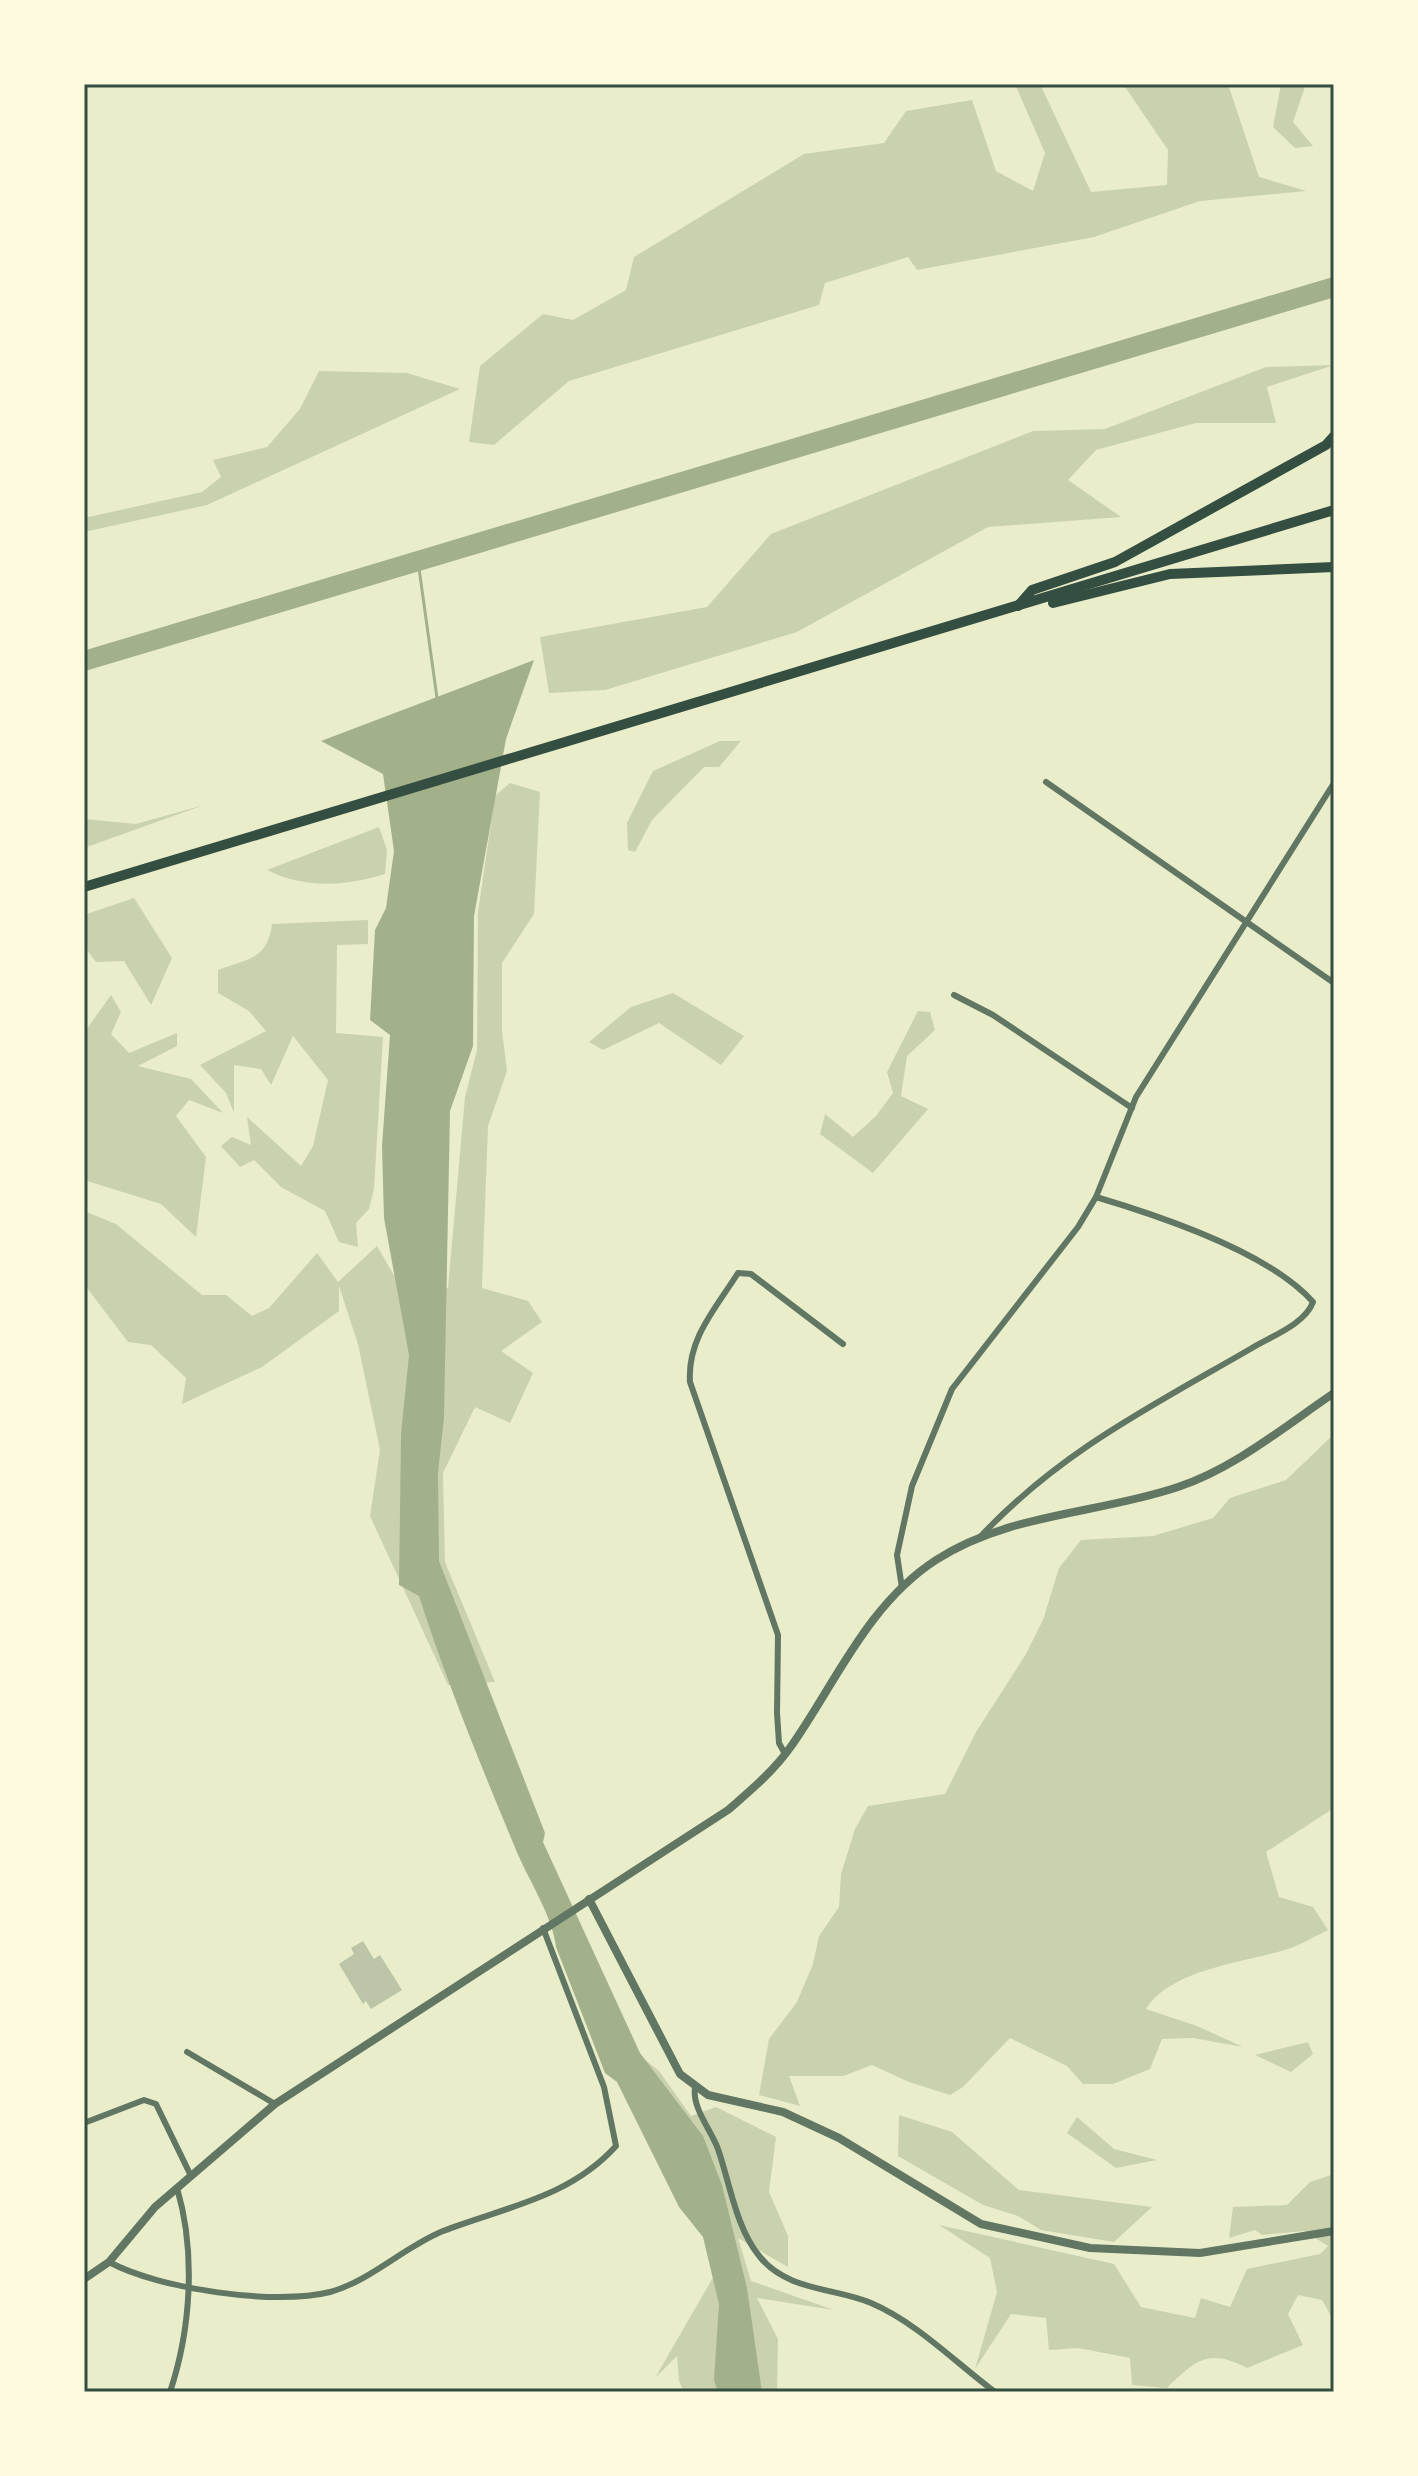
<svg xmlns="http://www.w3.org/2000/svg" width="1418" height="2476" font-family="Lato,sans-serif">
	<rect width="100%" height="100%" fill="#e9edc9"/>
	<g fill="#cad2ad">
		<path d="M1015,84H1040L1091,192L1167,185L1168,150L1123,84H1228L1259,177L1306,191L1200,201L1094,237L917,270L908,257L825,283L819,305L569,381L494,445L469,442L480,366L543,314L573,320L626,290L634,257L804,154L884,143L906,111L972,100L996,171L1033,191L1045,153Z"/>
		<path d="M1281,84H1306L1293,122L1313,146L1295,148L1273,127Z"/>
		<path d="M1334,365L1267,387L1276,423H1196L1096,450L1068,480L1121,517L988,527L797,632L605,690L549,693L540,637L707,607L771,534L1033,431L1105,429L1266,367Z"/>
		<path d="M319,371L407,373L460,389L207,505L84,532V518L202,492L221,477L213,460L267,447L300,409Z"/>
		<path d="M720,741H741L719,767H704L652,820L635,852L628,850L627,823L653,771Z"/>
		<path d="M510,783L540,792L534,914L502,963V1031L507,1071L488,1126L482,1288L528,1301L542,1322L501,1351L533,1373L510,1423L475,1407L443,1473L445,1562L495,1682L448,1685L370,1516L380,1450L358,1344L339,1286V1311L262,1367L182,1404L186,1378L151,1345L128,1342L84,1284V1211L116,1224L202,1295H226L252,1316L269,1308L317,1253L338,1282L377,1246L402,1289L448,1288L465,1097L477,1050L478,912L495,796Z"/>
		<path d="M204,805L84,848V819L136,824Z"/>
		<path d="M379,827L387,850L385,874C346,886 304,889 267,870Z"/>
		<path d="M134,898L172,958L151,1005L124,961L96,962L84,946V915Z"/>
		<path d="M368,920V944L337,945L336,1033L383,1037L374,1189L369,1209L356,1223L358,1247L339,1242L325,1211L281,1187L254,1160L240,1167L221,1146L232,1137L251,1145L247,1117L301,1166L313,1146L328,1080L293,1036L271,1085L261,1069L234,1065V1113L226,1093L200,1065L266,1031L249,1011L218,993V970C249,958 267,960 272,924Z"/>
		<path d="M673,993L744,1036L721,1065L659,1023L603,1050L589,1042L631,1007Z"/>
		<path d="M111,995L121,1012L111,1034L129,1053L177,1033V1046L138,1066L191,1079L223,1113L189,1100L176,1116L206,1157L196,1237L161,1204L84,1180V1033Z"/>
		<path d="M918,1011L930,1012L935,1030L907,1056L901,1096L928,1109L873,1173L820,1134L825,1114L853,1137L876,1116L893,1093L887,1072Z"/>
		<path d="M1334,1434V1808L1266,1852L1279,1897L1313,1907L1328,1930C1315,1936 1301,1945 1288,1949C1246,1962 1170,1969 1146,2009L1197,2026L1243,2047L1193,2038L1162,2039L1150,2069L1113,2084H1083L1067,2066L1010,2038L963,2087L950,2095L909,2082L872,2065L843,2076H789L800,2106L759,2095L769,2039L797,2002L813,1964L819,1936L839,1907L841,1874L855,1829L868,1806L945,1794L976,1732L1026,1654L1043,1620L1059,1568L1081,1540L1153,1536L1213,1518L1230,1498L1286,1480Z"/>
		<path d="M1308,2042L1313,2054L1291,2072L1255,2055Z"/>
		<path d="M633,2050L659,2071L691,2116L716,2107L776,2137L769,2192L788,2236V2267L738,2238L751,2281L834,2310L757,2298L778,2339L777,2392H684L679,2381L677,2356L655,2378L715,2274L702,2227Z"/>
		<path d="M899,2115L952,2132L1019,2190L1152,2207L1114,2242L1041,2230L1018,2216L983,2205L898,2156Z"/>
		<path d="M1077,2117L1114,2149L1157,2160L1116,2168L1067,2133Z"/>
		<path d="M1334,2174V2321L1322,2300L1298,2295L1288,2314L1303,2345L1247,2368C1208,2348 1196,2360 1167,2388L1132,2385L1130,2358L1078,2348L1049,2350L1046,2318L1011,2314L975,2369L997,2292L990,2258L939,2225L1114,2264L1141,2307L1195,2318L1201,2298L1230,2307L1247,2269L1320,2254L1328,2246L1304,2231L1262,2235L1255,2230L1229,2238L1233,2207L1287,2205L1310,2182Z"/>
	</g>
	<path fill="#a3b18a" d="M534,660L506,739L474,916L473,1046L450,1111L444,1417L438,1473L439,1561L545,1833L543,1842L640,2053L703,2136L722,2185L747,2288L762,2392H718L714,2380L719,2304L703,2237L679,2207L617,2082L605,2073L556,1947C553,1917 528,1879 516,1850C481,1766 447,1683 419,1596L399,1585L401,1434L409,1355L384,1218L382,1146L390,1035L370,1020L375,930L386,908L394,851L383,774L321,741Z"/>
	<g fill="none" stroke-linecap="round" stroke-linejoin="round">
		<path stroke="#a3b18a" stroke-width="3" d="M418,561L437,698"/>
		<path stroke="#a3b18a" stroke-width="20" d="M84,661L1334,287"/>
	</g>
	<path fill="#bcc5a7" d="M363,1941L374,1959L380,1955L402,1990L371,2009L366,2001L363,2004L339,1964L354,1954L351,1948Z"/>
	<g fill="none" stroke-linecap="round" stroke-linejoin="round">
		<g stroke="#617663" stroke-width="6">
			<path d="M1046,782L1334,983"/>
			<path d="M954,995L993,1015L1132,1108"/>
			<path d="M981,1536C1061,1451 1152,1406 1252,1348C1272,1336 1305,1324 1313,1302C1269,1252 1160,1216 1096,1197"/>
			<path d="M902,1588L897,1555L912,1486L952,1389L1078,1227L1096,1197L1136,1097L1334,783"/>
			<path d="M785,1754L779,1743L777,1713L778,1635L690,1382C687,1339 716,1308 738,1273L751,1274L843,1344"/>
			<path d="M187,2052L275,2104"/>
			<path d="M695,2088C692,2108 711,2130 718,2149C730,2184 736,2228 760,2257C787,2291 836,2288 871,2303C916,2322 956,2363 995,2392"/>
			<path d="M84,2123L144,2100L156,2104L191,2176"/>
			<path d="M109,2262C159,2289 275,2306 330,2292C370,2281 404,2247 443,2231C505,2207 569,2198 616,2146L604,2087L543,1928"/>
			<path d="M170,2392C191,2329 196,2252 177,2188"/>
		</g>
		<g stroke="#617663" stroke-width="8">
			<path d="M589,1899L680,2074L708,2095L783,2112L839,2138L981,2224L1090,2248L1200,2253L1334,2231"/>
			<path d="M84,2279L109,2262L155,2207L275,2104L728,1810C751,1790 774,1771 792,1745C836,1682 868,1604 936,1560C1009,1513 1098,1514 1178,1487C1235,1468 1285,1426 1334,1393"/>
		</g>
		<g stroke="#344e41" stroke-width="10">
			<path d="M1053,603L1170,574L1334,567"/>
			<path d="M1018,606L1032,590L1115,562L1326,445L1334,436"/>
			<path d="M84,887L1334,510"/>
		</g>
	</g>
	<rect width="1418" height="2476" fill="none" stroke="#fefae0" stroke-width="172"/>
	<rect x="86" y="86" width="1246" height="2304" fill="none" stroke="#344e41" stroke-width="3"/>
</svg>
